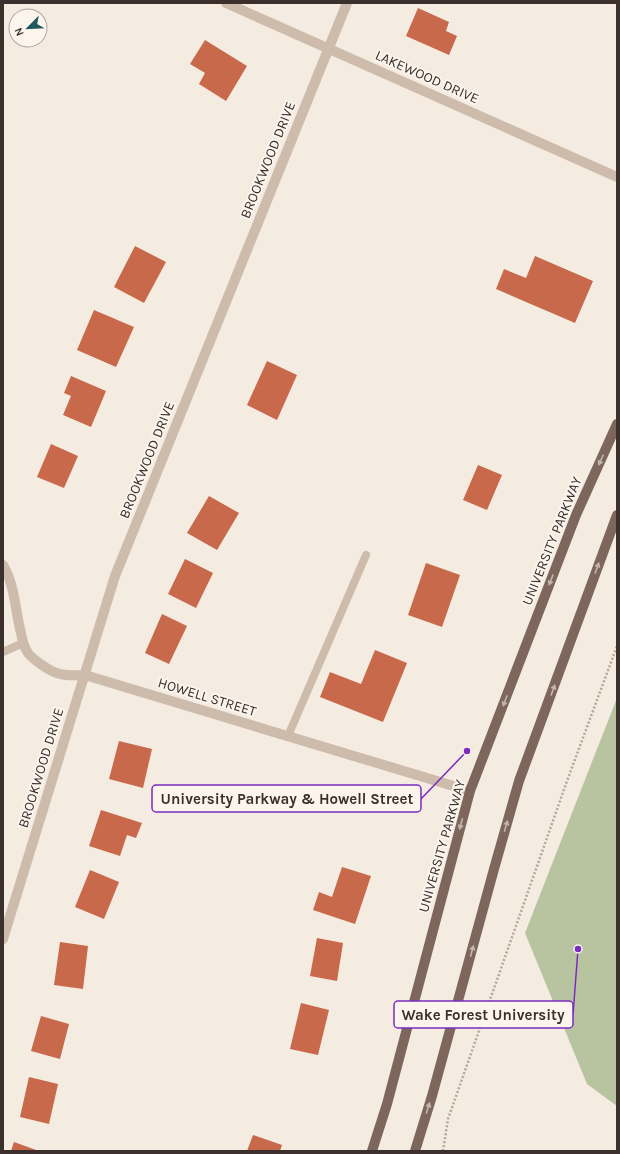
<svg xmlns="http://www.w3.org/2000/svg" width="620" height="1154" font-family="Karla,sans-serif">
	<rect width="100%" height="100%" fill="#f4ebe1"/>
	<path fill="#b8c4a0" d="M617,698V1106L587,1084L525,933Z"/>
	<g fill="#c8694b">
		<path d="M418,8L449,22L446,31L457,36L449,55L406,36Z"/>
		<path d="M205,40L247,66L226,101L199,84L205,73L190,64Z"/>
		<path d="M135,246L166,262L144,303L114,287Z"/>
		<path d="M535,256L593,281L575,323L496,289L504,269L526,278Z"/>
		<path d="M94,310L134,327L116,367L77,350Z"/>
		<path d="M267,361L297,375L277,420L247,405Z"/>
		<path d="M71,376L106,391L91,427L63,415L71,396L64,393Z"/>
		<path d="M51,444L78,456L64,488L37,477Z"/>
		<path d="M478,465L502,475L487,510L463,500Z"/>
		<path d="M209,496L239,513L217,550L187,533Z"/>
		<path d="M185,559L213,573L196,608L168,594Z"/>
		<path d="M426,563L460,575L442,627L408,615Z"/>
		<path d="M162,614L187,626L169,664L145,653Z"/>
		<path d="M375,650L407,663L383,722L320,697L330,672L361,684Z"/>
		<path d="M119,741L152,749L143,788L109,779Z"/>
		<path d="M101,810L142,823L136,838L127,835L120,856L89,846Z"/>
		<path d="M342,867L371,876L355,924L313,910L319,892L332,897Z"/>
		<path d="M90,870L119,882L104,919L75,907Z"/>
		<path d="M317,938L343,943L337,981L310,976Z"/>
		<path d="M60,942L88,946L83,989L54,985Z"/>
		<path d="M301,1003L329,1010L318,1055L290,1049Z"/>
		<path d="M41,1016L69,1024L60,1059L31,1051Z"/>
		<path d="M29,1077L58,1084L49,1124L20,1117Z"/>
		<path d="M253,1135L282,1145L280,1151H247Z"/>
		<path d="M14,1142L39,1151H11Z"/>
	</g>
	<g fill="none" stroke-linecap="round" stroke-linejoin="round">
		<path stroke="#b9a596" stroke-width="2.5" stroke-dasharray="2 2" stroke-linecap="butt" d="M443,1151L448,1119L567,781L617,646"/>
		<g stroke="#cdbbac" stroke-width="8">
			<path d="M3,652L23,643"/>
			<path d="M288,736L366,555"/>
		</g>
		<g stroke="#cdbbac" stroke-width="10">
			<path d="M226,3L617,177"/>
			<path d="M3,565C15,585 15,610 21,633C22,639 24,647 28,653C32,658 36,661 42,665C57,676 67,676 85,675L470,791"/>
			<path d="M3,939L115,576L347,3"/>
		</g>
		<g stroke="#7d675c" stroke-width="10">
			<path d="M372,1151L387,1104L470,791L576,515L617,424"/>
			<path d="M415,1151L432,1096L494,869L519,781L617,515"/>
		</g>
	</g>
	<defs><path id="oneway-solid" d="M-6-.8H1V-3.2L6.5 0L1 3.2V.8H-6Z"/></defs>
	<g fill="#c2b5ac">
		<use href="#oneway-solid" transform="translate(601 460) rotate(114)"/>
		<use href="#oneway-solid" transform="translate(597 568) rotate(-70)"/>
		<use href="#oneway-solid" transform="translate(551 580) rotate(111)"/>
		<use href="#oneway-solid" transform="translate(553 690) rotate(-70)"/>
		<use href="#oneway-solid" transform="translate(505 701) rotate(111)"/>
		<use href="#oneway-solid" transform="translate(461 824) rotate(105)"/>
		<use href="#oneway-solid" transform="translate(506 826) rotate(-74)"/>
		<use href="#oneway-solid" transform="translate(472 951) rotate(-75)"/>
		<use href="#oneway-solid" transform="translate(428 1108) rotate(-73)"/>
	</g>
	<g text-anchor="middle" dominant-baseline="central" stroke-width="4" stroke-linejoin="round" paint-order="stroke">
		<g font-size="14" fill="#3b302b" stroke="#fbf5ee">
			<text transform="translate(427 77) rotate(24)">LAKEWOOD DRIVE</text>
			<text transform="translate(268 160) rotate(-68)">BROOKWOOD DRIVE</text>
			<text transform="translate(147 460) rotate(-68)">BROOKWOOD DRIVE</text>
			<text transform="translate(552 541) rotate(-68)">UNIVERSITY PARKWAY</text>
			<text transform="translate(207 697) rotate(17)">HOWELL STREET</text>
			<text transform="translate(41 768) rotate(-73)">BROOKWOOD DRIVE</text>
			<text transform="translate(442 846) rotate(-74)">UNIVERSITY PARKWAY</text>
		</g>
	</g>
	<path fill="none" stroke="#7b2cbf" stroke-width="1.5" d="M467 751L421 799M578 949L573 1015"/>
	<g fill="#7b2cbf" stroke="#fbf5ee" stroke-width="1.5">
		<circle cx="467" cy="751" r="4"/>
		<circle cx="578" cy="949" r="4"/>
	</g>
	<g fill="#fbf5ee" stroke="#7b2cbf" stroke-width="1.5">
		<rect x="152" y="785" width="269" height="27" rx="4"/>
		<rect x="394" y="1001" width="179" height="27" rx="4"/>
	</g>
	<g font-size="15" text-anchor="middle" font-weight="bold" fill="#3b302b">
		<text x="287" y="804">University Parkway &amp; Howell Street</text>
		<text x="483" y="1020">Wake Forest University</text>
	</g>
	<rect width="620" height="1154" fill="none" stroke="#3b302b" stroke-width="8"/>
	<g transform="translate(28 28) rotate(246)"><circle r="19" fill="#fbf5ee" stroke="#aea6a0"/>
	<path d="M0-3L7 15L0 10L-7 15Z" fill="#1f5a5e"/>
	<text y="-6" font-size="11" font-weight="bold" text-anchor="middle" fill="#3b302b">N</text>
	</g>
</svg>
